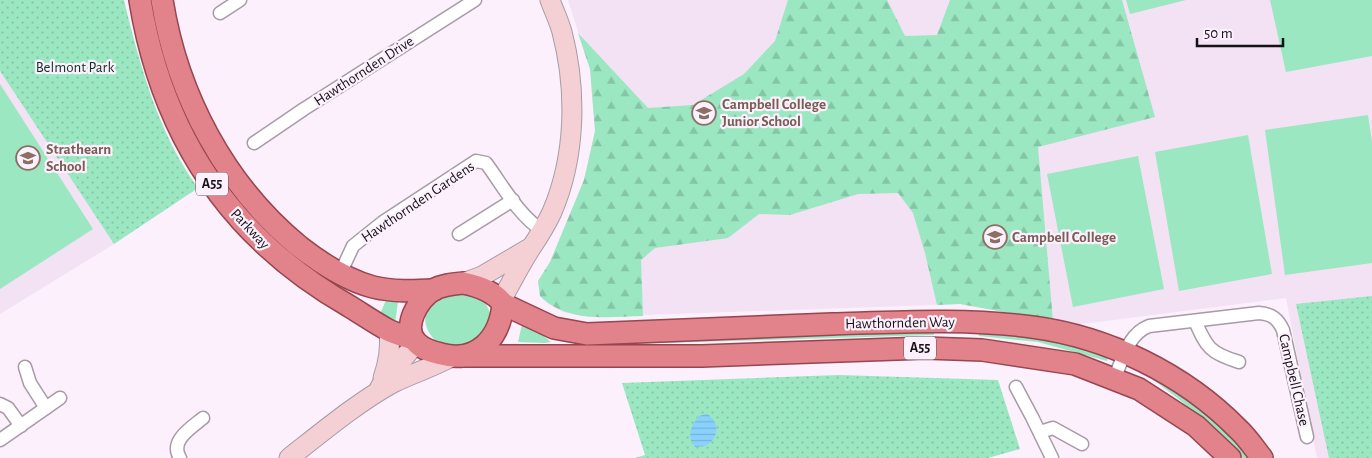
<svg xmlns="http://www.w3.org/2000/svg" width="1372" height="458" font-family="'Alegreya Sans',sans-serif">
	<defs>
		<pattern id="forest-firs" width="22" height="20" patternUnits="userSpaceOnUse" patternTransform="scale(1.25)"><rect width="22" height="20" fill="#9ae7c2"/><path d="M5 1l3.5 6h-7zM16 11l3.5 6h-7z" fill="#84c5a6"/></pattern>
		<pattern id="park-dots" width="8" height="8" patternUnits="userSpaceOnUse" patternTransform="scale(1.25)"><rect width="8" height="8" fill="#9ae7c2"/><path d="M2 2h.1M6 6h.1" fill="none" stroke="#84c5a6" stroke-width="1.8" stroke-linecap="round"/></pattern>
		<pattern id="water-rules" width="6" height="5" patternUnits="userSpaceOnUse" patternTransform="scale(1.25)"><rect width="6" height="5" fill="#8ad1fe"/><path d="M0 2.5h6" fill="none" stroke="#76b2d9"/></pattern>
	</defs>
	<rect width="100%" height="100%" fill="#fbf0fc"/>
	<g fill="#f2e2f3">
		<path d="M568,0H1372V458H1317L1286,298L1074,325L960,304L589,317L563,312L548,304L540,296L538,281L550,262L584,180L595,131L590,69Z"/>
		<path d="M0,71L114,244L0,314Z"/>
	</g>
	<g fill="#9ae7c2">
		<path d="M1126,0H1186L1130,14Z"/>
		<path d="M1270,0H1372V56L1286,72Z"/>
		<path d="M0,84L93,229L0,289Z"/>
		<path d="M1368,115L1372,142V263L1285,275L1265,130Z"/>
		<path d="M1248,135L1272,274L1179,291L1155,152Z"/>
		<path d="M1138,156L1164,289L1073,307L1047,174Z"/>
		<path d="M450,290L478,297L486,304L491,315L490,326L470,348L441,346C427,334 418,318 433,301C437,297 445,293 450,290Z"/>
		<path d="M386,300L398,302L395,323L380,314Z"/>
		<path d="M523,320L551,342L544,343L518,342Z"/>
		<path d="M934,329V335L630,344L584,345L578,343Z"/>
		<path d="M978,330L1036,335L1109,354L1107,361L1038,342L979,336Z"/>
		<path d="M1134,368L1143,369L1205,410L1253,458H1243C1213,427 1172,390 1134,368Z"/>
	</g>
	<path fill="url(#forest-firs)" d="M788,0H887L905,36L937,35L950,0H1122L1155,117L1038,147L1053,321L960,304L937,305L925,253L913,213L898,193L858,194L790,215L759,214L728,238L655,248L641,260L643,316C607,317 567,323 540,296L538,281L550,262L584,180L595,131L590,69L578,33L648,108L693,105L744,74L775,41Z"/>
	<g fill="url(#park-dots)">
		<path d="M0,0H124C140,66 158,133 198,188L114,244L0,71Z"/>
		<path d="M1372,296V458H1329L1296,304Z"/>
		<path d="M839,375L998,380L1020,449L988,458H635L645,455L622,383Z"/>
	</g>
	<path fill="url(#water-rules)" d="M707,414C725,425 715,449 695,447C686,436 691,426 699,416Z"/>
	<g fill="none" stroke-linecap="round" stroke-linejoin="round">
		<g stroke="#a69ba6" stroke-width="15">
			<g id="minor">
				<path d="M220,13L240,0"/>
				<path d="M254,143L304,109L475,0"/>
				<path d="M459,234L513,200"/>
				<path d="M340,274L353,246L383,222L476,161L486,163C503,186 518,215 543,231"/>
				<path d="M1195,321C1207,348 1210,353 1239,362"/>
				<path d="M25,367L30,383L46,408"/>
				<path d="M1114,379C1123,359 1128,334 1149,326L1259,313C1272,314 1278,319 1283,330L1307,437"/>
				<path d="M1016,387L1032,417L1052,458"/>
				<path d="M0,404L8,408L21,426"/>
				<path d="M1040,432L1053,428L1082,444"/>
				<path d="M0,440L60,398"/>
				<path d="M180,458C169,441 191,428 203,418"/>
			</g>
		</g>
		<g stroke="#a69ba6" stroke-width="21">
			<g id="secondary">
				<path d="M463,283L482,276L528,249"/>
				<path d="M501,301C511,283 520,265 531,248C539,236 546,225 552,212C576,156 577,90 562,32C559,21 554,11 550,0"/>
				<path d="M383,378C389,361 391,348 389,331"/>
				<path d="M380,387L416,343"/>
				<path d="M289,458C321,433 358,402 393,383C413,373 434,367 453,356"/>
			</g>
		</g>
		<g stroke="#96464f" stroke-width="24">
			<g id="trunk">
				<path d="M140,0C162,135 230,238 349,306C362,314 375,323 388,330C396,334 405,336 413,339"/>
				<path d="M162,0C177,95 225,186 300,247C322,264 346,280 373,287C393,292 414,291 434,290"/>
				<path d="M463,283C478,286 494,291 503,304C500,338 477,364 441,354C432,352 424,350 417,343C401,328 418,299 433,290C442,285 453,284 463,283Z"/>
				<path d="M503,304L554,328L587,334C668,330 750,327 832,324C899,322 966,318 1032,327C1108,337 1184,374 1238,429C1247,437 1254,448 1262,458"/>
				<path d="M461,356H702L926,348L982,350L1075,364L1139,389L1196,426L1230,458"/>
			</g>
		</g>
		<use href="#minor" stroke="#fff" stroke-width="12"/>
		<use href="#secondary" stroke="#f4d0d4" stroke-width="19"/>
		<use href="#trunk" stroke="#e2828b" stroke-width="21"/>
	</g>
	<defs>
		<g id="school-ring" transform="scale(1.25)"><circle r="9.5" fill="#fbf0fc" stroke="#8d6e63" stroke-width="1.5"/><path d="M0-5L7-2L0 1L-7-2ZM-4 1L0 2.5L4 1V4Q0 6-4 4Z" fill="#8d6e63"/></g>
	</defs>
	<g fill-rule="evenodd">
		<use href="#school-ring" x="704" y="113"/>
		<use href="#school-ring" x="28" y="158"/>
		<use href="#school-ring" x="995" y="237"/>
	</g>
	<g text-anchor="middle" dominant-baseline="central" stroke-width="4.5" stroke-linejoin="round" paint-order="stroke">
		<g fill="#fbf0fc" stroke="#5a555b" stroke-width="1">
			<rect x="196" y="172.5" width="32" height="23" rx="4"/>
			<rect x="904" y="336.5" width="32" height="23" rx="4"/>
		</g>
		<g font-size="14" font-weight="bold" fill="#151216">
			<text x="212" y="184">A55</text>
			<text x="920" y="348">A55</text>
		</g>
		<g font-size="15" fill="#0e3324" stroke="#fbf0fc">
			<text x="75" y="67">Belmont Park</text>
		</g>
		<g font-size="15" fill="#151216" stroke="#fbf0fc">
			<text transform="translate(364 71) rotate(-33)">Hawthornden Drive</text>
			<text transform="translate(418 202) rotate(-34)">Hawthornden Gardens</text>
			<text transform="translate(250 229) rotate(47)">Parkway</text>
			<text transform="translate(900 323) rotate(-1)">Hawthornden Way</text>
			<text transform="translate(1294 380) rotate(77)">Campbell Chase</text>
		</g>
		<g font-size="15" font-weight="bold" fill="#785e54" stroke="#fbf0fc" text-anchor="start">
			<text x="722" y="104">Campbell College<tspan x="722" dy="17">Junior School</tspan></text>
			<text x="46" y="149">Strathearn<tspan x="46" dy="17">School</tspan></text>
			<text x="1012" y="237">Campbell College</text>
		</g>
	</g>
	<path d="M1197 38v8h86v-8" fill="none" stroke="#151216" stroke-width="2.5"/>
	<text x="1204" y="38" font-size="15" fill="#151216" stroke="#fbf0fc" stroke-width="4" paint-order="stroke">50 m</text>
</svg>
